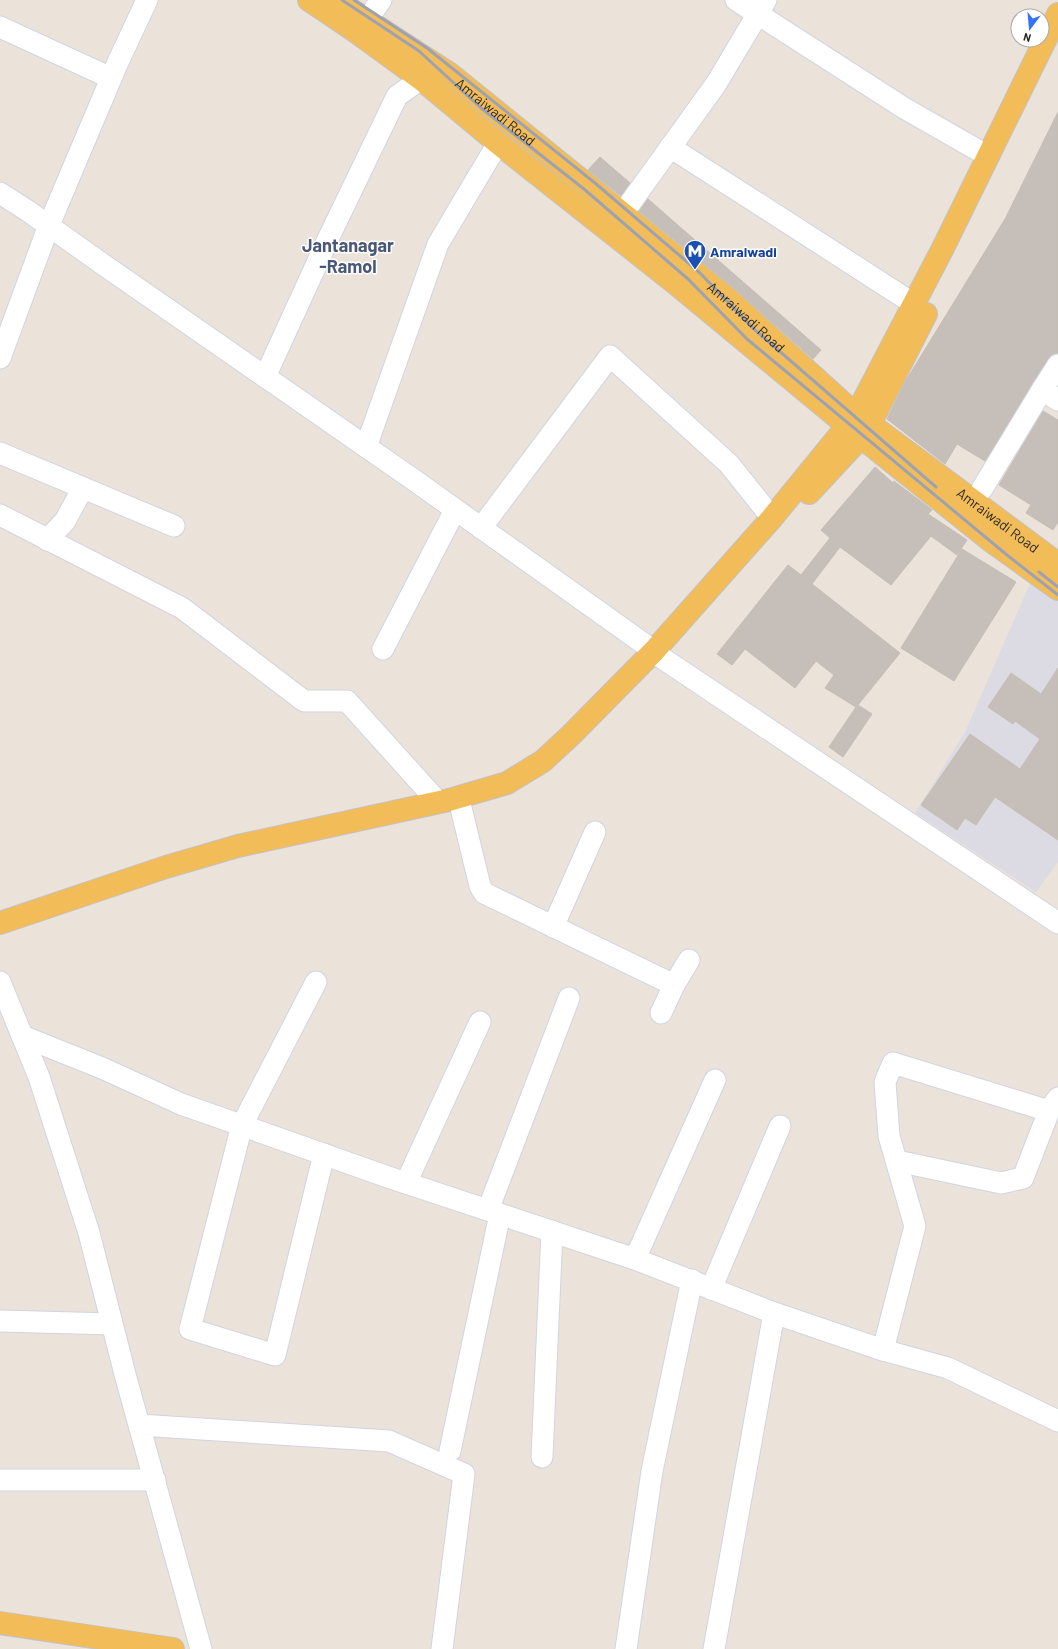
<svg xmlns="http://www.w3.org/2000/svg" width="1058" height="1649" font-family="Barlow,sans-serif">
	<rect width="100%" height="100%" fill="#ebe2da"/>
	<path fill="#dcdbe3" d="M1032,579L1058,597V862L1036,892L915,813L965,732Z"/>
	<g fill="#c6bfb9" stroke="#c6bdb3">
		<path d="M1058,112V353L1052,355L1048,359L985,461L957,444L945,464L887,419L905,382L1005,219Z"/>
		<path d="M600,157L630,183L621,196L588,170Z"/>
		<path d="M648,199L821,350L813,359L735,289L639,211Z"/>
		<path d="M1043,411L1058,420V522L1053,530L1026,513L1031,505L999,485Z"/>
		<path d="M875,467L893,483L894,481L932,510L928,514L967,540L957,555L931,536L891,585L840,547L812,584L900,653L858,705L872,714L843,757L829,747L856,707L825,688L834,675L816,661L795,688L745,649L732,665L717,654L788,565L801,575L830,538L821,530Z"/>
		<path d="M962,549L1016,582L954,681L901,648Z"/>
		<path d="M1058,668V840L995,797L976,825L965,818L957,830L921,805L970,734L1020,769L1040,739L1015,721L1013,724L988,707L1011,673L1041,694Z"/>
	</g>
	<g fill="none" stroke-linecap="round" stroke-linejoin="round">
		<g stroke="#cfd5e2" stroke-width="23">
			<g id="minor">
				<path d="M736,0L904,108L988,156"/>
				<path d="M367,20L381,0"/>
				<path d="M0,27L111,78"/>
				<path d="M670,147L821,244L914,304"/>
				<path d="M0,193L28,211L101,263L414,480L654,651L662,658L1058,923"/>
				<path d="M623,213L716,84L766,0"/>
				<path d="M0,358L49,225L118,62L147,0"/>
				<path d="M265,377L329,237L397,96L421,79"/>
				<path d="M1042,390L1058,365"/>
				<path d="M366,447L438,244L498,143"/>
				<path d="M0,453L174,526"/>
				<path d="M982,489L1042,390L1058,400"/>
				<path d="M0,515L182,608L304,701H347L438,802"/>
				<path d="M481,528L610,356L729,464L772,518"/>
				<path d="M47,540L65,521L83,488"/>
				<path d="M383,649L455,510"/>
				<path d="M461,808L480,886L484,893L674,985L689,960"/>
				<path d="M553,927L595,832"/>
				<path d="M0,982L39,1077L89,1233L126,1378L201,1649"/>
				<path d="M316,982L242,1125L190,1329L275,1355L324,1154"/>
				<path d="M661,1013L674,985"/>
				<path d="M22,1036L102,1068L181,1104L388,1177L635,1259L774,1313L883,1350L948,1368L1058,1421"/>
				<path d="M897,1161L1001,1183L1023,1178L1049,1111L1058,1098"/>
				<path d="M406,1183L480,1022"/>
				<path d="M488,1210L569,998"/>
				<path d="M635,1259L715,1080"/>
				<path d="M711,1289L780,1126"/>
				<path d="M0,1321L112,1324"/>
				<path d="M883,1350L915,1226L889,1136L885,1082L893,1063L1049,1111"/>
				<path d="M139,1425L389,1441L464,1474L442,1649"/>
				<path d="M450,1451L500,1214"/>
				<path d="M542,1457L552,1231"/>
				<path d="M0,1480H155"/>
				<path d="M626,1649L652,1471L692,1280"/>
				<path d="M714,1649L774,1313"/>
			</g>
		</g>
		<g stroke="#c3c3c3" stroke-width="24">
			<g id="major">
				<path d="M309,0L355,31L421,79L498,143L675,283L861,437L991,541L1058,589"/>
				<path id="s1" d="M336,0L450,74L727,298L856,415L870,424L1058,564"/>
				<path d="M809,493L861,437L870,424L926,314"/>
				<path d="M0,923L166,867L238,846L449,800L507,783L543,761L571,735L654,651L772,518L856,415L943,248L1058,14"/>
				<path d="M0,1623L173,1649"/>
			</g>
		</g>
		<use href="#minor" stroke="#fff" stroke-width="21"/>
		<use href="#major" stroke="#f2bc58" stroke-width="22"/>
		<g stroke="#9da2b3" stroke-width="3">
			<path d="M342,0L419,51L481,108L584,189L688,279L747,339L1007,555L1058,595"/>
			<path d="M354,0L427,48L595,183L700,273L755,330L936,487"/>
			<path d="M1039,572L1058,587"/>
		</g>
	</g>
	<defs>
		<g id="metro-pin" transform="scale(1.15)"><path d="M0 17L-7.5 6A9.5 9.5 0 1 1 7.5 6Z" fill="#1a4fb4" stroke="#fff"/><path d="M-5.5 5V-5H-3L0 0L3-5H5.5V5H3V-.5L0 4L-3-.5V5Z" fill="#fff"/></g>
	</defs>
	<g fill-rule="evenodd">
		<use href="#metro-pin" x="695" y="251"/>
	</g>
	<g text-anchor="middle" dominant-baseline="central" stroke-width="3" stroke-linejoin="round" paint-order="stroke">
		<g font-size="14" fill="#282828" stroke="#fff">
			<text stroke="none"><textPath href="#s1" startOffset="195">Amraiwadi Road</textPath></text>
			<text stroke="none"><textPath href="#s1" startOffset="519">Amraiwadi Road</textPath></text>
			<text stroke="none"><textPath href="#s1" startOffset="843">Amraiwadi Road</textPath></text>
		</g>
		<g font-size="14" font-weight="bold" fill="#164399" stroke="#fff" text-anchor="start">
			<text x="710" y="251">Amraiwadi</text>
		</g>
		<g font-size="18" font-weight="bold" fill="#495779" stroke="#fff">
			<text x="348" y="245">Jantanagar<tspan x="348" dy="21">-Ramol</tspan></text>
		</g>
	</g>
	<g transform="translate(1030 28) rotate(196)"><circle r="19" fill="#ffffff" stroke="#a9a9a9"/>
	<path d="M0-3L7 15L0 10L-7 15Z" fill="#3671fc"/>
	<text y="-6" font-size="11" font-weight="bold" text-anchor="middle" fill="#282828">N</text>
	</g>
</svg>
